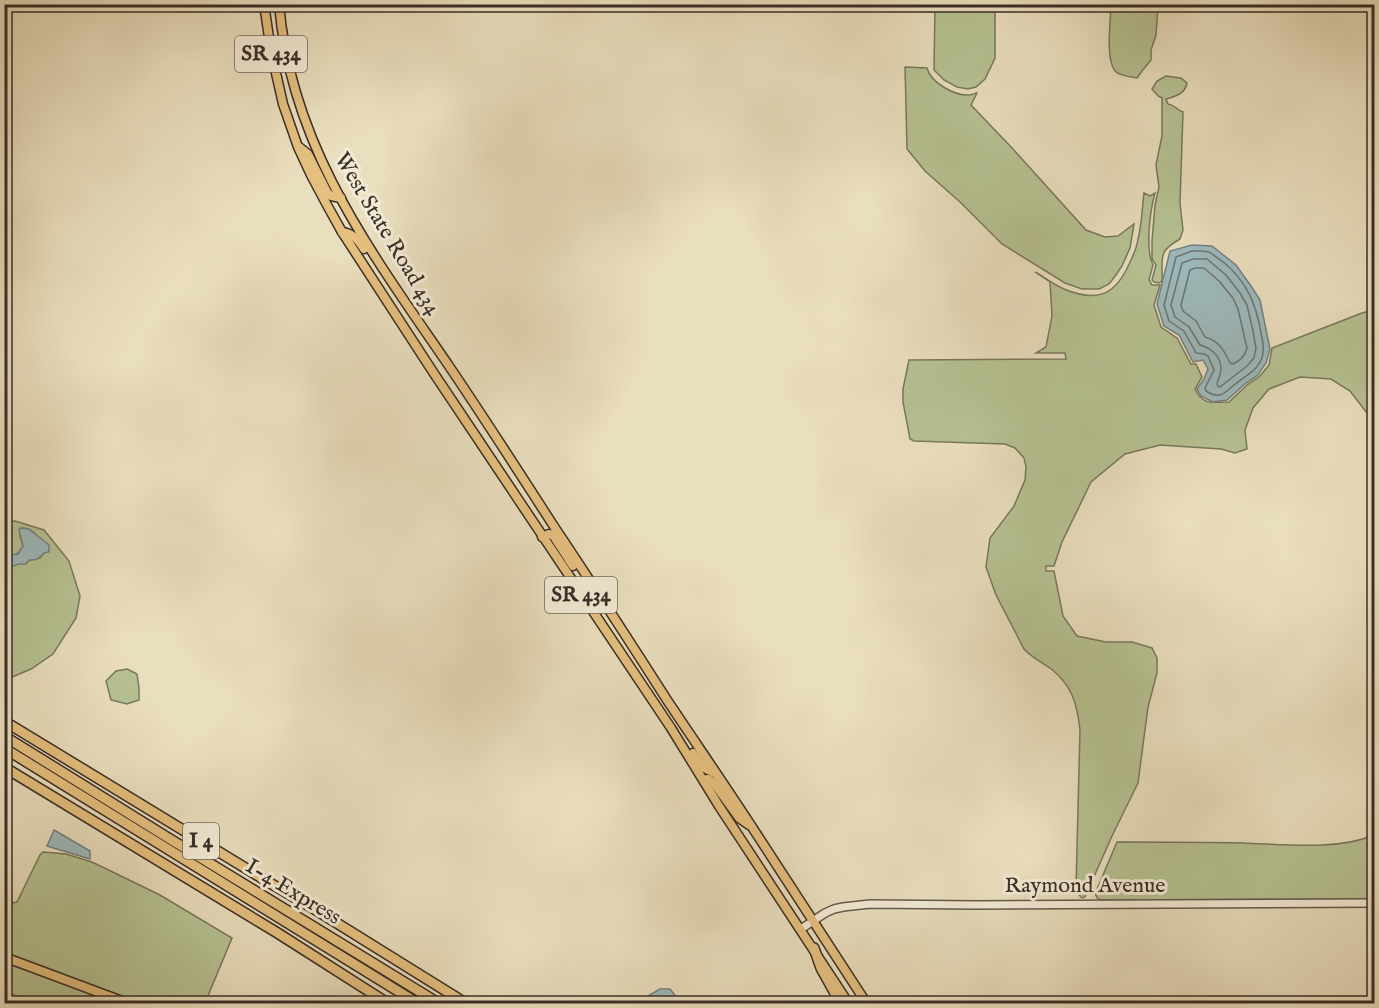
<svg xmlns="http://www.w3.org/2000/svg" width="1379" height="1008" font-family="'IM FELL English',serif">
	<rect width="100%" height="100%" fill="#e9debd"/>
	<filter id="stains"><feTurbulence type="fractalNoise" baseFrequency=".00333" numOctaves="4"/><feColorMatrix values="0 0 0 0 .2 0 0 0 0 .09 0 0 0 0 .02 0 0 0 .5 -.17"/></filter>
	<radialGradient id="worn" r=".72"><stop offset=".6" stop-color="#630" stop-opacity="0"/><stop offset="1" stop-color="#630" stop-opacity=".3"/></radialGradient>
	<g fill="#b6c192" stroke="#78785d" stroke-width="1.5">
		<path d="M935,5H995V58L985,79L976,87L968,89L957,87L944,80L934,70Z"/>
		<path d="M1111,5H1158L1156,35L1151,50V60L1142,71L1137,78C1131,77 1120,76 1115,71C1105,58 1111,20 1111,5Z"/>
		<path d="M905,67L927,68C931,83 955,96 969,95C972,95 975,93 977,93L971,105L1013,149L1086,230L1105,237L1118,236L1134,224L1130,248L1122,266L1116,275L1109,284L1099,289H1082L1065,283L1002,244L960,202L925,171L907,149Z"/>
		<path d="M1166,76L1181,78L1187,83C1185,94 1176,96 1166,99L1168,104C1175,105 1177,110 1183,112L1180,203L1183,230L1180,239C1157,252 1163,257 1162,281L1159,283L1154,282L1152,280L1156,265L1152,259V241L1155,205L1159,187L1156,165L1162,136V98L1158,96L1152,89L1157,81Z"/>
		<path d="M1144,193L1150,196L1155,193C1150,211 1145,249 1153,265L1149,280L1152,285H1160L1154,305L1161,327L1177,338L1191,364H1196L1202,377L1195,389C1203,406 1213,402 1229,402L1247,385L1259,377L1269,365L1272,348L1362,313L1374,310V422L1350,391L1331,379L1300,377L1269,389L1253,408L1245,430L1247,449L1235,453L1221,449L1160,445L1125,454L1091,482L1062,542L1054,566H1046V571H1054L1063,616L1077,636L1106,642H1132L1152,648L1157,658V673L1148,707L1138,783L1112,836L1085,897L1082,898L1077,893L1076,887L1080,730C1077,703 1072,685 1050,668C1041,662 1030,656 1024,649L996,595L986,567L990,538L1014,506L1025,480L1026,467L1024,458L1015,448L1005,444L914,441L910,439L903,402V389L909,360L1066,359L1065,353H1036L1046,347L1052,316L1050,282L1035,272C1044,277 1054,285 1064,289C1098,303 1116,295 1130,262C1134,254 1137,247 1138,239C1142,224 1142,208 1144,193Z"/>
		<path d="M15,521L44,530L69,561L80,596L76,618L53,654L31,669L10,678L5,676V564C17,566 27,560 40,558L44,553C40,541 37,529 22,528L20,536L23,546C19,555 13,556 5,556V522Z"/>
		<path d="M127,669L137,674L139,688V700L127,704L111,700L106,681L116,671Z"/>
		<path d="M1374,835V899L1101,900L1098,899L1095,894L1117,842C1159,842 1200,842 1242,843C1282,844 1337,851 1374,835Z"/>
		<path d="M43,852L66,854L92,862L160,895L232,938L205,1003H139L5,954L4,905L17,902L40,855Z"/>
		<path d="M4,962L122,1003H33L5,991Z"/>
	</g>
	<g fill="#9db9bc" stroke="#758181" stroke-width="1.5">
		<path d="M1192,245L1212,246L1236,265L1251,286L1260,300L1270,349L1266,363L1257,376L1246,383L1227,400L1213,402L1201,396L1197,389L1204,379L1208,369L1203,360L1193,362L1179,335L1164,326L1157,304L1170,251Z"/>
		<path d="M20,528L29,529L49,545V552L44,553C38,559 38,560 29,560L26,564H19L10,567L7,564H5V556L18,554L23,546L19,530Z"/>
		<path d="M54,830L90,851V859L47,846Z"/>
		<path d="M660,989H670L681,1003H636Z"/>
	</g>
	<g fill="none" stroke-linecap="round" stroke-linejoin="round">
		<g stroke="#6c7472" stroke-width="1.5">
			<path d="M1192,251C1198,251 1206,250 1211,253C1214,255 1218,259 1222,261C1246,280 1256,303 1261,333C1263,342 1265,352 1261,360C1256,372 1243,377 1234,385C1223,395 1219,399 1206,391L1205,388L1214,370L1208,356L1204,354L1196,353L1184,331L1169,321L1164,305L1176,257Z"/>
			<path d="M1193,259H1207L1226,275L1240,293L1247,305L1253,331L1256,348L1254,358L1247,366L1220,387L1218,386L1217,384C1218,379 1221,374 1221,369C1221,356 1211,348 1200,345L1189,327L1175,317L1171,305L1182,263Z"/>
			<path d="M1195,268H1204L1219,281L1233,298L1238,309L1247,348C1245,357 1240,360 1233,364L1230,363C1224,350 1219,341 1205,337L1196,321L1183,311L1181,305L1190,270Z"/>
		</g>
		<g stroke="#665a4d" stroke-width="10">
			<path id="minor" d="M801,929L825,913L834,909L843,907L870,904L976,905L1374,903"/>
		</g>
		<g stroke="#3a2e28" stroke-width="11">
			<g id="major">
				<path d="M264,4L271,51L283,104L298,147L311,175L327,205L342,232L433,372L671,728L719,806L849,1004"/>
				<path d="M279,4C291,147 371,252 449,366C485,419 520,474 555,528C593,585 630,642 667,700C695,742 724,784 752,827C790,886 828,945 867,1004"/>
				<path d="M299,147L308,154L327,192L331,196L341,198"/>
				<path d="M342,232C353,233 358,240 364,249"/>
				<path d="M542,537L549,534L553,535L573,566"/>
				<path d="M693,753L704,768L716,774"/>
				<path d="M704,780L708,779L713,782L739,818L749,825"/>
				<path d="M4,957L130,1004"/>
			</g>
		</g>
		<g stroke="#3a2e28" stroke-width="12">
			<g id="highway">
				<path d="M4,721L270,883L311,907L467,1004"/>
				<path d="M4,736L170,839L440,1004"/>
				<path d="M4,748L419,1004"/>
				<path d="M4,767L276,932L389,1004"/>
				<path d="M814,948L821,968L841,1004"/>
			</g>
		</g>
		<use href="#minor" stroke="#f1ead4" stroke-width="7"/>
		<use href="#major" stroke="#e4bf7e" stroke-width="8"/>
		<use href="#highway" stroke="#e4bf7e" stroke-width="9"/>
	</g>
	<g text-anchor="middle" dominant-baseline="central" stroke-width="6" stroke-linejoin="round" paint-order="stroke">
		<g fill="#f1ead4" stroke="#71665c" stroke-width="1.5">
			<rect x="235" y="36" width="72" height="36" rx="4.5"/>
			<rect x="545" y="577" width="72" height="36" rx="4.5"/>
			<rect x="183" y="823" width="36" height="36" rx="4.5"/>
		</g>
		<g font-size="21" font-weight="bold" fill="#3a2e28">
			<text x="271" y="54">SR 434</text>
			<text x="581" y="595">SR 434</text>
			<text x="201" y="841">I 4</text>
		</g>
		<g font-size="22" fill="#3a2e28" stroke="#f1ead4">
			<text transform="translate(387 234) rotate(59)">West State Road 434</text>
			<text x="1085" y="886">Raymond Avenue</text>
			<text transform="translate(293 892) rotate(31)">I-4 Express</text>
		</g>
	</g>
	<rect width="1379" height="1008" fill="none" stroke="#e9debd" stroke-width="24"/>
	<rect x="6" y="6" width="1367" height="996" fill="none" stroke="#3a2e28" stroke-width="3"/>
	<rect x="12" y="12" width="1355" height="984" fill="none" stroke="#3a2e28" stroke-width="1.5"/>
	<rect width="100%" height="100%" filter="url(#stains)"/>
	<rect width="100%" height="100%" fill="url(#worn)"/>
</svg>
